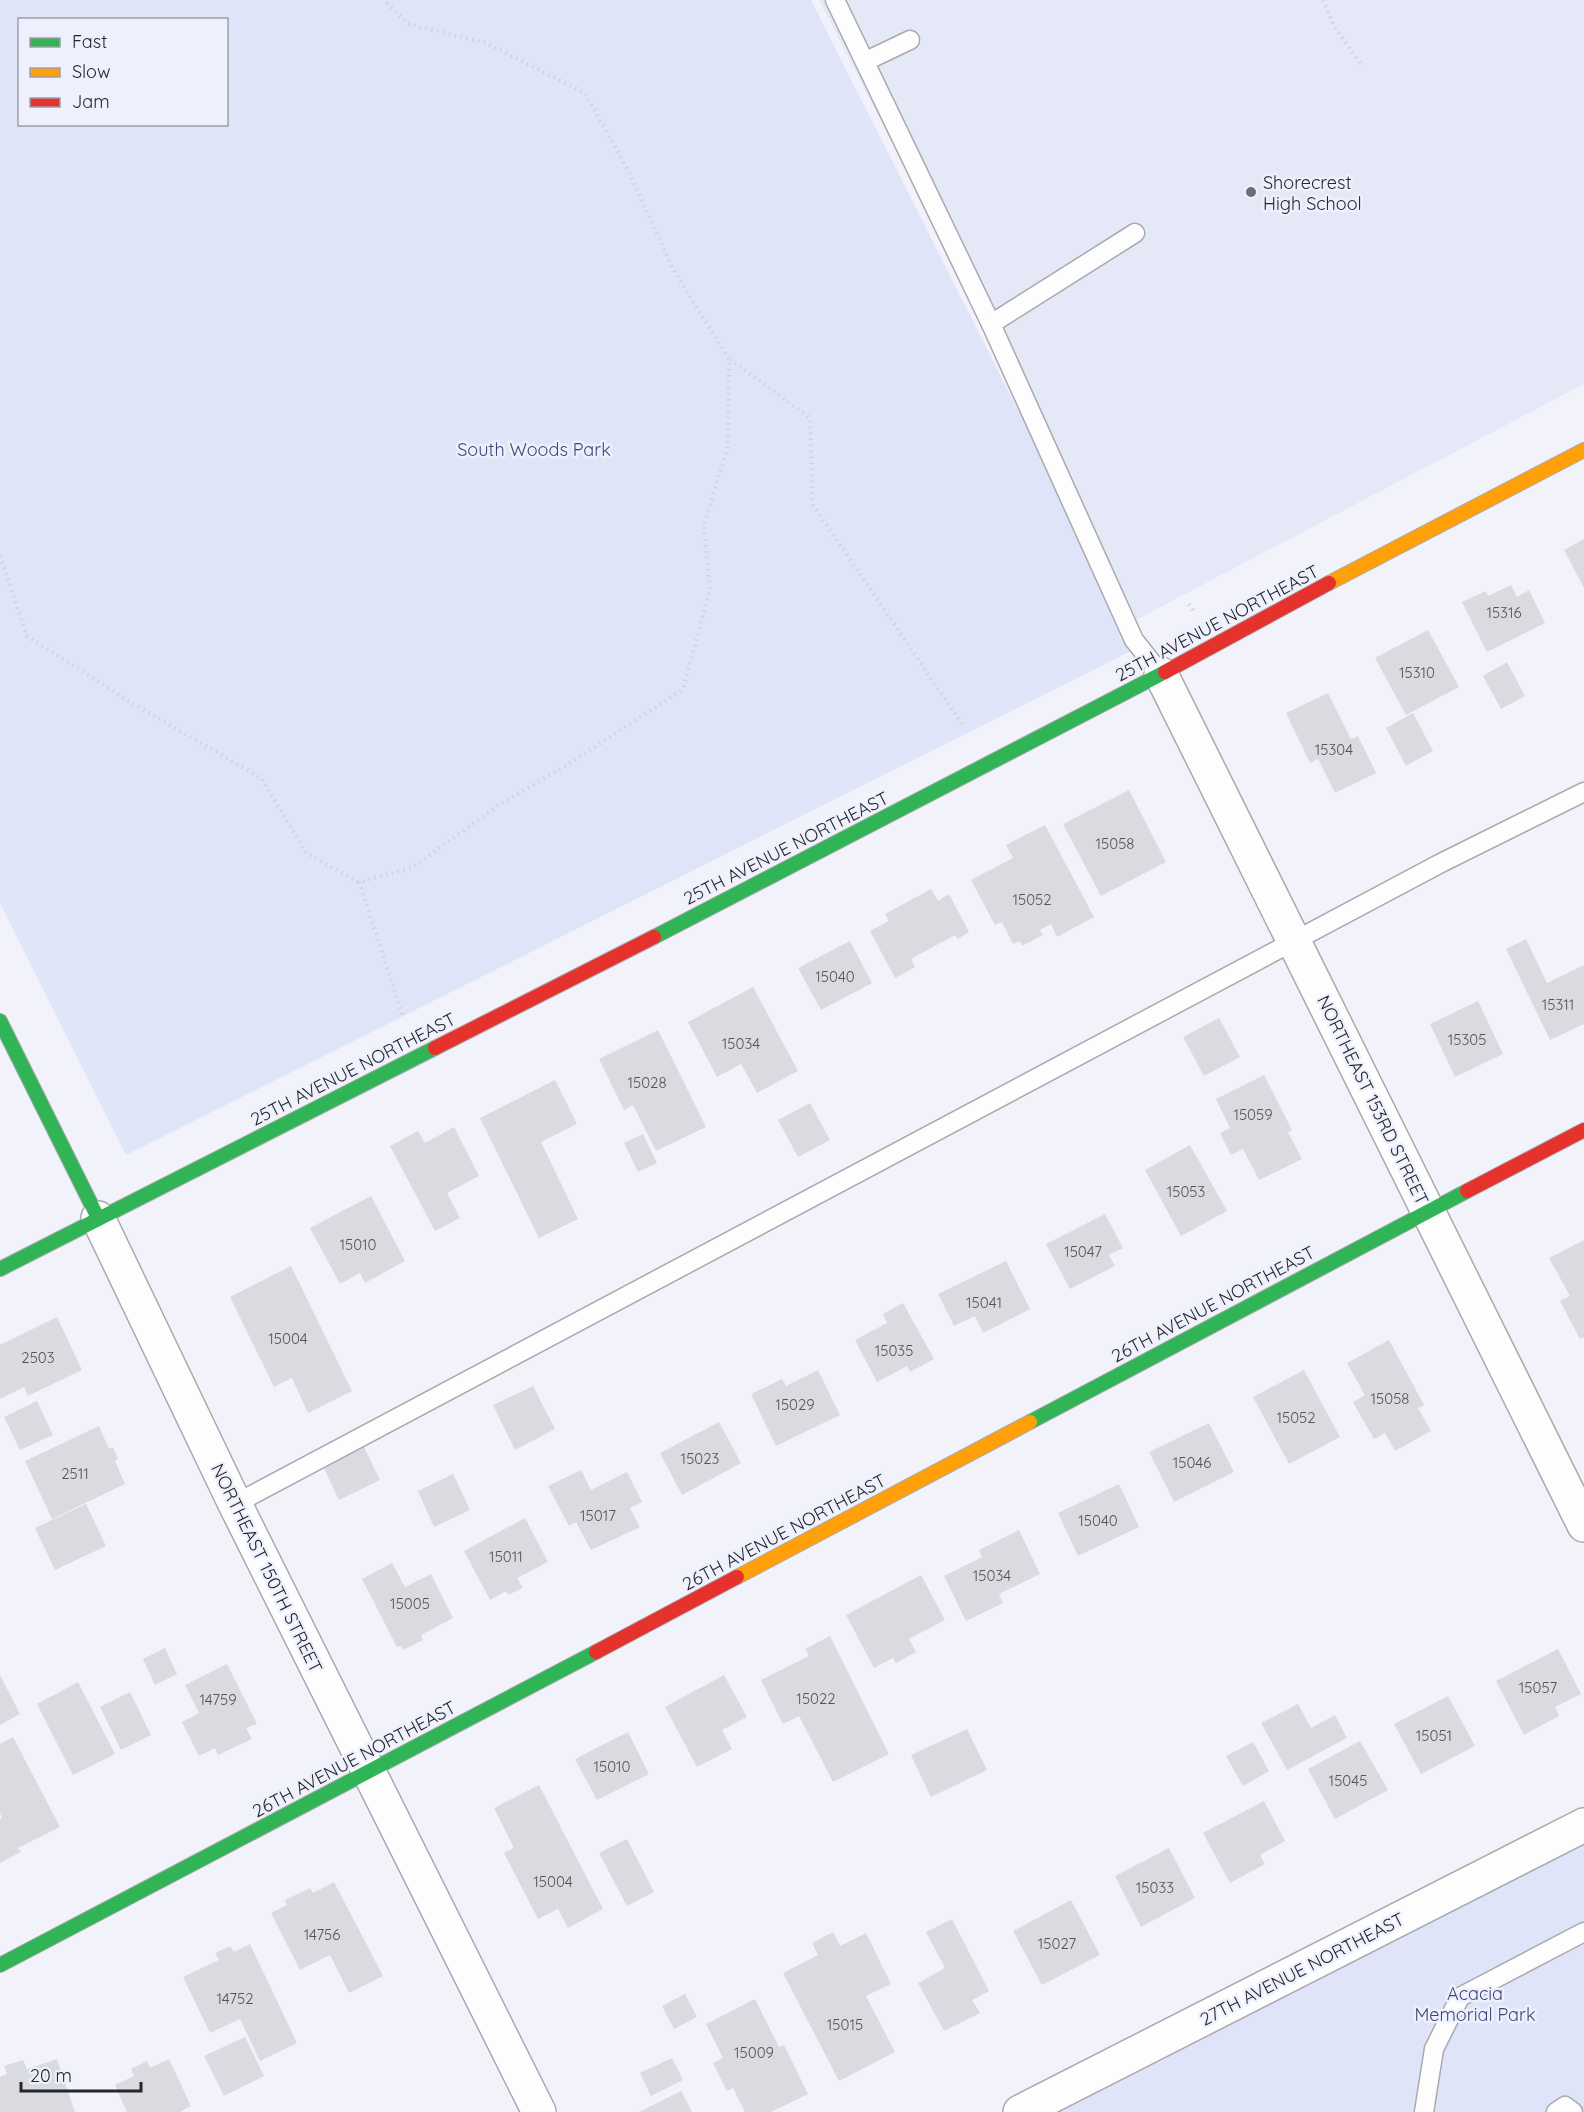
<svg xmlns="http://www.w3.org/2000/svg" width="1584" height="2112" font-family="Quicksand,sans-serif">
	<rect width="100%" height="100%" fill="#f2f3fa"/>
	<path fill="#e5e8f7" d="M819,0H1584V384L1136,620Z"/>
	<g fill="#dfe4f9" fill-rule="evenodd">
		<path d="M0,0H811L1134,640L1135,649L126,1155L0,903ZM20,20H226V124H20Z"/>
		<path d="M1584,1826V2112H1022Z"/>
	</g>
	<g fill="#dadbe0">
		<path d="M1584,539V588L1564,550Z"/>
		<path d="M1511,585L1517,597L1529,590L1545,623L1487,652L1462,602L1486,591L1488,596Z"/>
		<path d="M1428,630L1459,687L1406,715L1375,658Z"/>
		<path d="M1507,662L1525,696L1501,709L1483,676Z"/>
		<path d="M1328,693L1351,739L1358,736L1376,773L1335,793L1318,759L1310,763L1286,713Z"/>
		<path d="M1413,713L1433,751L1406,766L1386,728Z"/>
		<path d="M1129,790L1166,862L1101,896L1063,824Z"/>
		<path d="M1045,825L1094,917L1057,937L1051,924L1040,930L1043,935L1022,946L1020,941L1013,944L1002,922L995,925L971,880L1013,858L1006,845Z"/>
		<path d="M931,889L938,901L949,894L969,932L958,939L955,935L911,959L915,967L895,978L870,931L889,921L885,914Z"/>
		<path d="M1526,939L1547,983L1584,965V1024L1550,1040L1506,949Z"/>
		<path d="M850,941L872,983L821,1010L798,968Z"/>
		<path d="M753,987L798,1071L757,1093L741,1064L717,1077L688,1022Z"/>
		<path d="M1478,1001L1503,1054L1455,1077L1430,1024Z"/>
		<path d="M1219,1018L1240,1057L1204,1076L1183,1037Z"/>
		<path d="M658,1030L706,1127L656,1151L633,1105L624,1110L599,1059Z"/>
		<path d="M1264,1075L1292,1130L1288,1132L1302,1159L1259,1180L1243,1149L1231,1155L1220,1133L1230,1128L1216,1099Z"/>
		<path d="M555,1080L577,1124L541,1142L578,1219L539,1238L480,1118Z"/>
		<path d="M810,1103L830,1140L798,1157L778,1120Z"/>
		<path d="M454,1127L479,1176L447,1193L460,1218L435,1231L390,1146L418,1131L425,1143Z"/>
		<path d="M643,1134L657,1163L638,1172L624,1143Z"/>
		<path d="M1190,1145L1227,1211L1181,1236L1145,1170Z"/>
		<path d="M371,1196L405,1261L365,1283L360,1273L340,1284L310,1228Z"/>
		<path d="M1105,1214L1123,1248L1109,1255L1115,1266L1070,1289L1046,1244Z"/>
		<path d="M1584,1240V1337L1580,1339L1560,1301L1570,1296L1549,1258Z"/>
		<path d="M1006,1261L1030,1309L983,1333L975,1316L954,1326L938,1294Z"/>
		<path d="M291,1266L352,1391L308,1413L292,1378L274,1387L230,1297Z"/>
		<path d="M903,1303L934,1359L910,1372L907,1366L877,1382L855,1340L887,1323L883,1314Z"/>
		<path d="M57,1317L82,1370L28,1396L24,1387L0,1399V1345Z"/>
		<path d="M1389,1340L1424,1405L1418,1408L1431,1431L1395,1451L1385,1433L1374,1439L1353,1402L1365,1395L1347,1363Z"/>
		<path d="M818,1370L840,1415L776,1446L751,1394L782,1379L786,1386Z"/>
		<path d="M1304,1370L1340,1437L1289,1464L1253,1397Z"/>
		<path d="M533,1386L555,1429L515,1450L493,1405Z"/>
		<path d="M37,1401L53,1435L20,1450L4,1417Z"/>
		<path d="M719,1422L741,1463L682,1495L660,1453Z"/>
		<path d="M1209,1423L1234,1472L1174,1502L1149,1452Z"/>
		<path d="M99,1426L109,1449L113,1447L118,1458L115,1461L125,1484L52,1519L25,1461Z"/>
		<path d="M364,1447L380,1480L339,1500L323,1466Z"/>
		<path d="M581,1470L591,1490L627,1472L642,1502L630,1508L640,1527L591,1550L576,1522L569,1526L548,1486Z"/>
		<path d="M453,1474L470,1510L434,1527L418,1491Z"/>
		<path d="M1119,1484L1139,1527L1078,1556L1058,1513Z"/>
		<path d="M86,1504L106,1546L55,1570L35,1528Z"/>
		<path d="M525,1518L548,1562L517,1578L523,1588L508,1595L506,1591L490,1600L464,1551Z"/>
		<path d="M1019,1530L1040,1574L999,1594L1003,1603L966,1621L944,1576L982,1557L979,1550Z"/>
		<path d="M392,1563L405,1587L431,1574L453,1618L421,1635L423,1640L403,1650L401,1646L397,1647L362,1579Z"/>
		<path d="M921,1575L945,1620L909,1639L916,1652L896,1663L893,1658L874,1668L846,1615Z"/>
		<path d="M830,1636L889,1754L833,1782L799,1716L783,1724L761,1680L809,1656L805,1649Z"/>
		<path d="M165,1648L177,1674L155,1685L143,1659Z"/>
		<path d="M1558,1649L1581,1694L1555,1707L1559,1716L1524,1735L1496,1681Z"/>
		<path d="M227,1664L257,1724L246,1728L252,1739L218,1755L215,1748L199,1756L182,1722L199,1713L185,1685Z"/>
		<path d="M0,1675L20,1714L0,1725Z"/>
		<path d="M724,1675L747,1717L722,1730L732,1749L697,1767L665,1707Z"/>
		<path d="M78,1682L115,1754L73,1775L37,1704Z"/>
		<path d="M130,1692L151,1735L121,1750L100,1707Z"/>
		<path d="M1448,1696L1475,1746L1421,1774L1394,1724Z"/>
		<path d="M1298,1704L1311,1728L1335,1715L1347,1738L1287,1770L1261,1723Z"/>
		<path d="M967,1729L987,1770L931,1797L911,1755Z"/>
		<path d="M628,1732L649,1774L597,1800L575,1759Z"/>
		<path d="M13,1737L60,1827L18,1848L21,1852L0,1863V1819L2,1818L0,1813V1744Z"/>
		<path d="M1360,1741L1388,1790L1335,1819L1308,1769Z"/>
		<path d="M1253,1742L1269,1771L1243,1786L1226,1756Z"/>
		<path d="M539,1785L603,1909L568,1928L558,1909L538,1919L504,1853L514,1848L494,1808Z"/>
		<path d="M1264,1801L1285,1841L1260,1855L1265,1864L1230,1883L1203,1833Z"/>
		<path d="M627,1839L654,1892L627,1906L599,1853Z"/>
		<path d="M1169,1848L1195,1898L1141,1927L1115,1876Z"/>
		<path d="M334,1882L383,1976L349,1993L330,1955L300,1970L271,1913L287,1905L285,1900L310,1888L313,1893Z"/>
		<path d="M1071,1900L1100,1955L1042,1985L1013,1931Z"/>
		<path d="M952,1919L989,1991L972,2000L980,2013L944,2031L918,1983L945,1968L926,1932Z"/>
		<path d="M833,1932L840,1946L866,1933L891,1984L866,1996L895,2052L839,2081L783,1973L818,1955L812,1943Z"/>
		<path d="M250,1944L297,2043L260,2061L240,2019L210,2033L183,1977L219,1960L215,1953L230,1946L234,1952Z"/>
		<path d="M685,1994L697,2017L674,2029L662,2006Z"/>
		<path d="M755,1999L779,2047L784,2045L808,2094L771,2112H745L733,2088L727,2091L713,2063L723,2058L706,2024Z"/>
		<path d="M245,2037L264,2076L224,2096L204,2056Z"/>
		<path d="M672,2058L683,2080L651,2096L640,2073Z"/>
		<path d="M57,2059L75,2112H0V2077L7,2074L4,2066L23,2060L27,2069Z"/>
		<path d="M169,2059L191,2106L180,2112H127L115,2085L134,2076L131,2069L147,2061L150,2068Z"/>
		<path d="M681,2091L692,2112H639Z"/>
	</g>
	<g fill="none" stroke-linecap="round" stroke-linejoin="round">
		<g stroke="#a9aaaf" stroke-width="21">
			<g id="lane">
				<path d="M835,0L991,324L1134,640L1161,674"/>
				<path d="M866,61L910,40"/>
				<path d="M991,324L1135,233"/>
				<path d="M235,1504L1441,863L1584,792"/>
				<path d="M1424,2112L1434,2049L1460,1997L1584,1932"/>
				<path d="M1556,2112L1565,2106L1573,2112"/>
			</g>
		</g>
		<g stroke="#a9aaaf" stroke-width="36">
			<g id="street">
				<path d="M1161,674L1584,1525"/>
				<path d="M98,1218L235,1504L539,2112"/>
				<path d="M1020,2112L1584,1825"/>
			</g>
		</g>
		<g stroke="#a9aaaf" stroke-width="16">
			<g id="fast">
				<path d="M654,937L1165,672"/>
				<path d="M0,1021L98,1218"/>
				<path d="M0,1269L435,1048"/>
				<path d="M1030,1422L1467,1191"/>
				<path d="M0,1965L596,1652"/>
			</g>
		</g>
		<g stroke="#a9aaaf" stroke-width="16">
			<g id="slow">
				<path d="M1329,583L1584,450"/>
				<path d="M737,1577L1030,1422"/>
			</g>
		</g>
		<g stroke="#a9aaaf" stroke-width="16">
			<g id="jam">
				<path d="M1165,672L1329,583"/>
				<path d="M435,1048L654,937"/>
				<path d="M1467,1191L1584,1130"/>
				<path d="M596,1652L737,1577"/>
			</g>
		</g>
		<g stroke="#d3d3d5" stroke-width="4" stroke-dasharray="1.5 4.5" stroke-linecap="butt">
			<path d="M1323,0L1335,28L1363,67"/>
			<path d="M730,359L810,418L813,505L964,727"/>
			<path d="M0,556L27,636L130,702L261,778L307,854L359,882L412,868L497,806L572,762L683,689L710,589L704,525L728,446L729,359L674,271L629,172L585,93L486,43L408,24L384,0"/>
			<path d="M1189,604L1195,614"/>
			<path d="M359,882L404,1019"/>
		</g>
		<use href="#lane" stroke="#fdfdfe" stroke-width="18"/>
		<use href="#street" stroke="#fdfdfe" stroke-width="33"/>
		<use href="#fast" stroke="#30b455" stroke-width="14"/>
		<use href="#slow" stroke="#ff9f0a" stroke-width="14"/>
		<use href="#jam" stroke="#e5322d" stroke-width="14"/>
	</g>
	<circle fill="#6d6e74" stroke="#eef1fd" stroke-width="2" cx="1251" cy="192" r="6"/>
	<g text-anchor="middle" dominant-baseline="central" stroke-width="5" stroke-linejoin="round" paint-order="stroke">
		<g font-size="15" fill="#525459">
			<text x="1504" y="612">15316</text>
			<text x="1417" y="672">15310</text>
			<text x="1334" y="749">15304</text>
			<text x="1115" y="843">15058</text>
			<text x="1032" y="899">15052</text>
			<text x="835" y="976">15040</text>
			<text x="1558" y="1004">15311</text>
			<text x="1467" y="1039">15305</text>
			<text x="741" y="1043">15034</text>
			<text x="647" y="1082">15028</text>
			<text x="1253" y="1114">15059</text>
			<text x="1186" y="1191">15053</text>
			<text x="358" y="1244">15010</text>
			<text x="1083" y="1251">15047</text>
			<text x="984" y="1302">15041</text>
			<text x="288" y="1338">15004</text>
			<text x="894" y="1350">15035</text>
			<text x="38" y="1357">2503</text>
			<text x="1390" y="1398">15058</text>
			<text x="795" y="1404">15029</text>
			<text x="1296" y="1417">15052</text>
			<text x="700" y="1458">15023</text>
			<text x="1192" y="1462">15046</text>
			<text x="75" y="1473">2511</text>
			<text x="598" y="1515">15017</text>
			<text x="1098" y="1520">15040</text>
			<text x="506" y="1556">15011</text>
			<text x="992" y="1575">15034</text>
			<text x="410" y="1603">15005</text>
			<text x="1538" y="1687">15057</text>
			<text x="816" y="1698">15022</text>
			<text x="218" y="1699">14759</text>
			<text x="1434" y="1735">15051</text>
			<text x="612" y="1766">15010</text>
			<text x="1348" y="1780">15045</text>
			<text x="553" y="1881">15004</text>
			<text x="1155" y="1887">15033</text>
			<text x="322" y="1934">14756</text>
			<text x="1057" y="1943">15027</text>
			<text x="235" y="1998">14752</text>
			<text x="845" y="2024">15015</text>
			<text x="754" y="2052">15009</text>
		</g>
		<g font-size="18" fill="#25272c" stroke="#eef1fd" text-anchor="start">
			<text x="1263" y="182">Shorecrest<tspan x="1263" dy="21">High School</tspan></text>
		</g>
		<g font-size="18" fill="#3e467c" stroke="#eef1fd">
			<text x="534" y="449">South Woods Park</text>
			<text x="1475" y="1993">Acacia<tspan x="1475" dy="21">Memorial Park</tspan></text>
		</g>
		<g font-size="18" fill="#25272c" stroke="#eef1fd">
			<text transform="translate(1217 623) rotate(-28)">25TH AVENUE NORTHEAST</text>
			<text transform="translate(786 848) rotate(-27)">25TH AVENUE NORTHEAST</text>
			<text transform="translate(353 1069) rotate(-27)">25TH AVENUE NORTHEAST</text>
			<text transform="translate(1373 1100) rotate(64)">NORTHEAST 153RD STREET</text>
			<text transform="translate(1213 1304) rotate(-28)">26TH AVENUE NORTHEAST</text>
			<text transform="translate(784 1532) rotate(-28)">26TH AVENUE NORTHEAST</text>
			<text transform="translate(267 1568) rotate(64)">NORTHEAST 150TH STREET</text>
			<text transform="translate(354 1759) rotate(-28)">26TH AVENUE NORTHEAST</text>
			<text transform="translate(1302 1969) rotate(-27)">27TH AVENUE NORTHEAST</text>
		</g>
	</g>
	<rect x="18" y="18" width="210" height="108" fill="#eef1fd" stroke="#9ea0a9" stroke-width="1.5"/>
	<rect x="30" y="38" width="30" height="9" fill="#30b455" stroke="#9ea0a9" stroke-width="1.5"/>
	<text x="72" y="48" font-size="18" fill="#25272c">Fast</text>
	<rect x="30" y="68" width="30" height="9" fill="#ff9f0a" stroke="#9ea0a9" stroke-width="1.5"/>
	<text x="72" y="78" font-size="18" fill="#25272c">Slow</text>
	<rect x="30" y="98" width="30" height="9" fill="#e5322d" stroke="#9ea0a9" stroke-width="1.5"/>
	<text x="72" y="108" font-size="18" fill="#25272c">Jam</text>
	<path d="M21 2082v9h120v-9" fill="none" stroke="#25272c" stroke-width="3"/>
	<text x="30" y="2082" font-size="18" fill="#25272c" stroke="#eef1fd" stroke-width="4.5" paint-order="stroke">20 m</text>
</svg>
